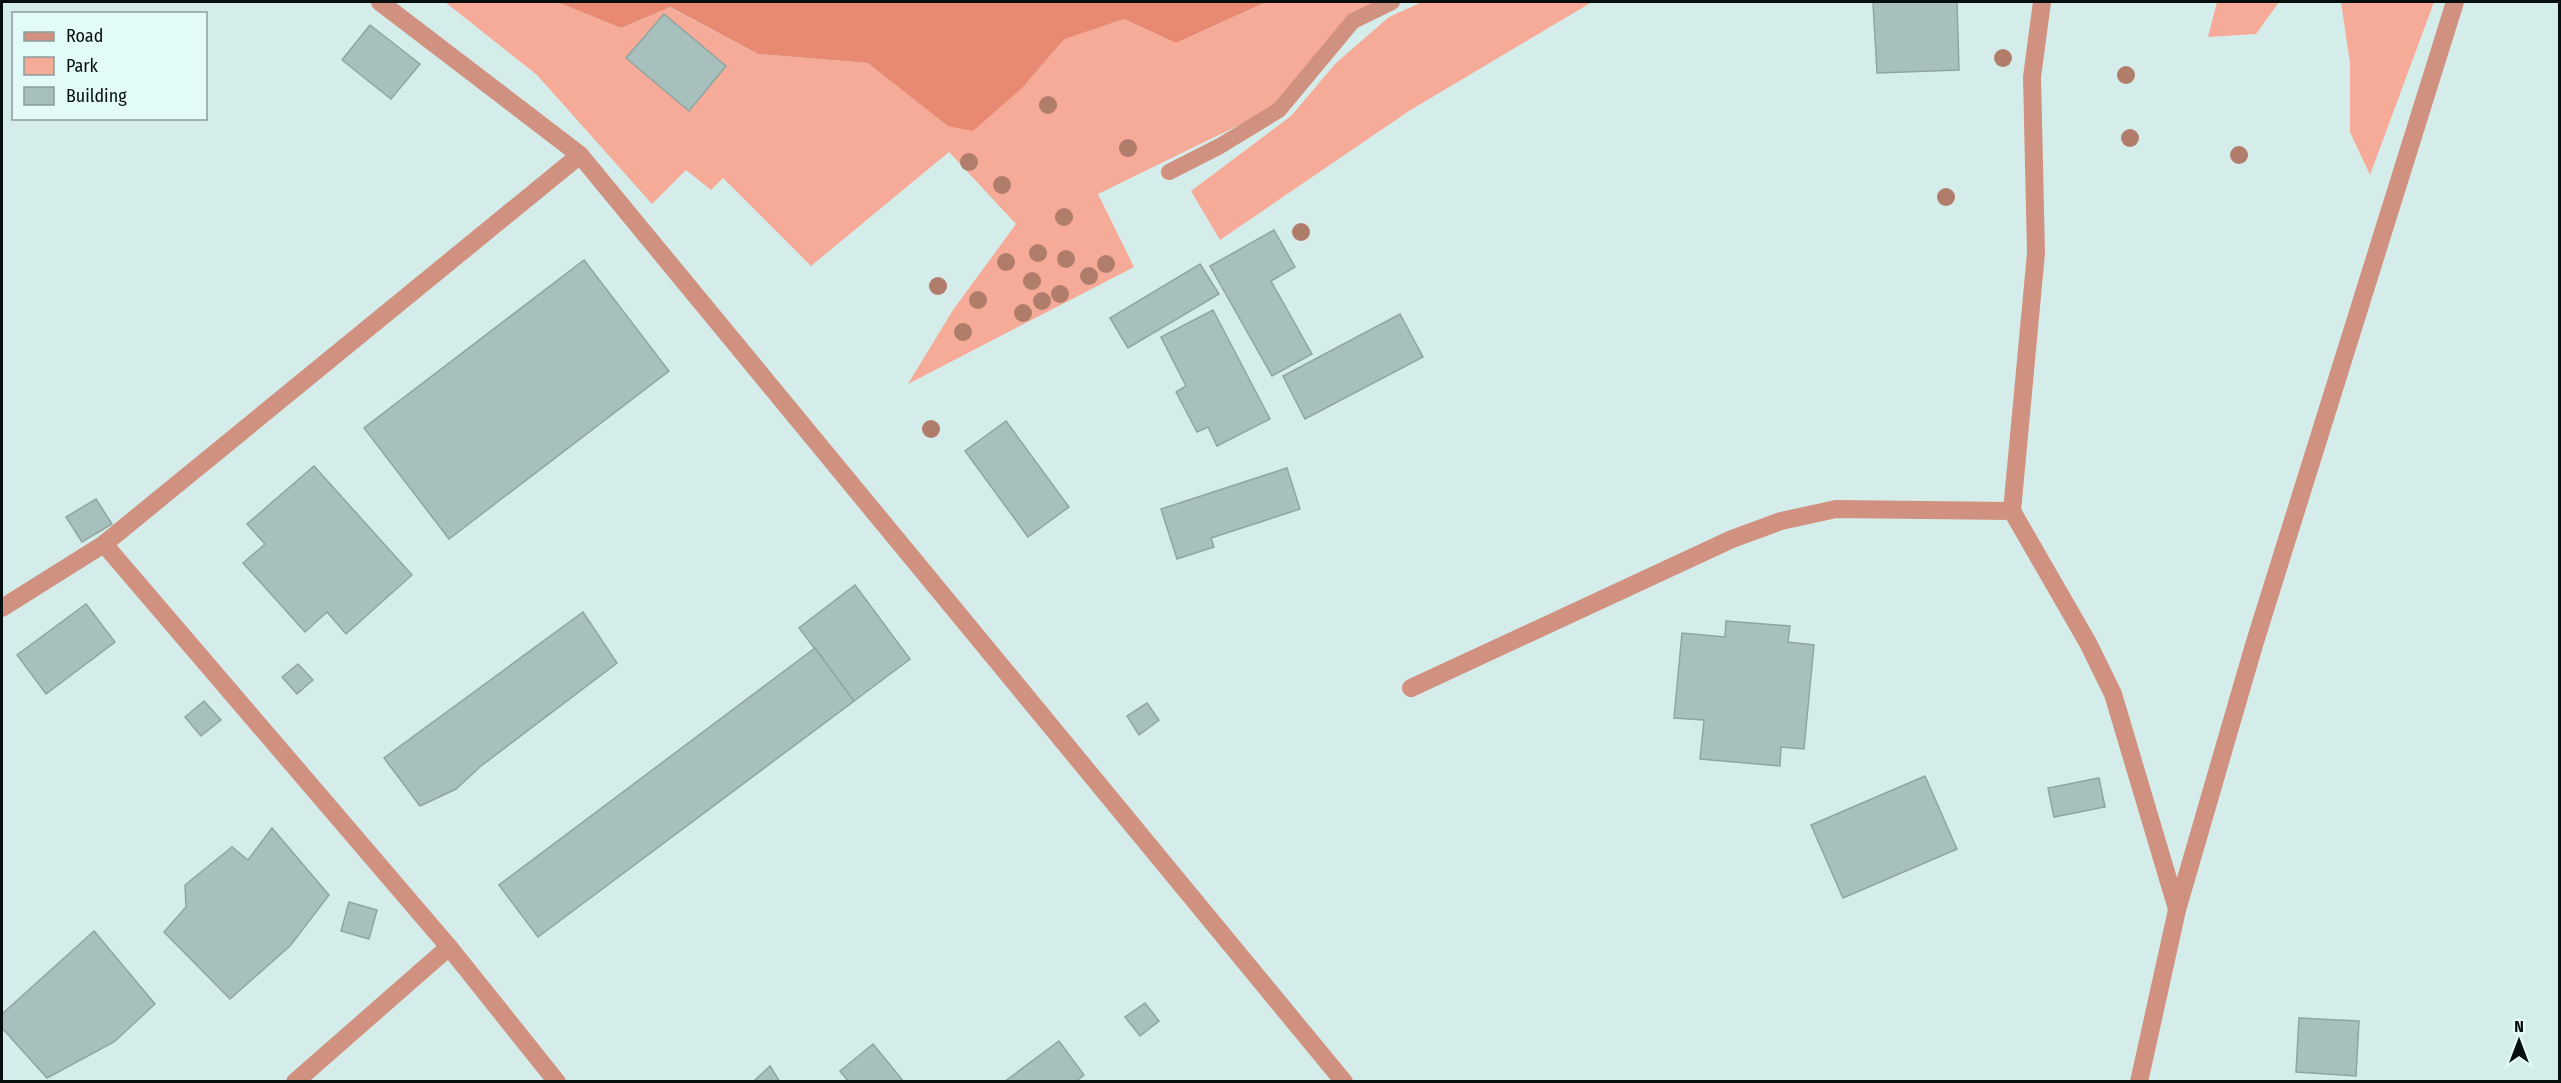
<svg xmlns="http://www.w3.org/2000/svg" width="2561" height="1083" font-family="'Fira Sans Condensed',sans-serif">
	<rect width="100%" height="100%" fill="#d5edea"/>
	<g fill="#f6ab99">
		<path d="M445,2H557L621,28L669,7L758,54L868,63L907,92L1023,87L1064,38L1124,19L1176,43L1266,2H1385L1272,109L1098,194L1134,267L908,384L953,310L1016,224L949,152L811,266L723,178L711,190L686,170L652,204L537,75Z"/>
		<path d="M1422,2H1592L1409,111L1220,240L1191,191L1291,116L1336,63L1389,17Z"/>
		<path d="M2217,2H2279L2256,34L2208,37Z"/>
		<path d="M2341,2H2434L2370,175L2350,132V63Z"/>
	</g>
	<path fill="#e88972" d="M557,2H1266L1176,43L1124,19L1064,39L1023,87L973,131L948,126L868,63L758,54L670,7L621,28Z"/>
	<g fill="#a8c0bd" stroke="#8ea5a2" stroke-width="1.5">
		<path d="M1873,2H1957L1959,70L1877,73Z"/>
		<path d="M664,14L726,66L689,111L626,58Z"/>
		<path d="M370,25L420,64L391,99L342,60Z"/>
		<path d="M1274,230L1295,267L1271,281L1312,354L1272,376L1210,266Z"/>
		<path d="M584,260L669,371L449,539L364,428Z"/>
		<path d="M1200,264L1219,294L1128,348L1110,318Z"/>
		<path d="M1213,310L1270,419L1217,446L1208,427L1197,432L1176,392L1186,386L1161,337Z"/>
		<path d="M1400,314L1423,357L1305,419L1283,376Z"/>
		<path d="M1006,421L1069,507L1028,537L965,451Z"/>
		<path d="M314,466L412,575L346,634L327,612L305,632L243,563L265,544L247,524Z"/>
		<path d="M1287,468L1300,509L1211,538L1214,547L1177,559L1161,509Z"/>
		<path d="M96,499L112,524L82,542L66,517Z"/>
		<path d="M855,585L910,659L854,701L799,628Z"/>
		<path d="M86,604L115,642L46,694L17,655Z"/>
		<path d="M583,612L617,663L481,766L456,789L420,806L384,758Z"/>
		<path d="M1726,621L1790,626L1788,642L1814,645L1804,749L1781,747L1780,766L1700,759L1704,720L1674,718L1682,633L1725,637Z"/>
		<path d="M815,648L854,701L538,937L499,885Z"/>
		<path d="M298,664L313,680L297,694L282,677Z"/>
		<path d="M204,701L221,720L201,736L185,717Z"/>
		<path d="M1147,703L1159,720L1139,735L1127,716Z"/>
		<path d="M1925,776L1957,849L1843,898L1811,825Z"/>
		<path d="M2099,778L2105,807L2054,817L2048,788Z"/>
		<path d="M272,828L329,895L290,946L230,999L164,932L186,907L185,885L232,847L248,860Z"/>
		<path d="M349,902L377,910L369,939L341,931Z"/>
		<path d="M94,931L155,1004L114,1042L47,1078L2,1028V1014Z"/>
		<path d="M1145,1003L1159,1021L1140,1036L1125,1017Z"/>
		<path d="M2299,1018L2359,1021L2356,1076L2296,1072Z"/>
		<path d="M1059,1041L1084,1075L1075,1082H1004Z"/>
		<path d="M873,1044L904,1082H849L840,1071Z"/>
		<path d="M770,1066L780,1082H753Z"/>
	</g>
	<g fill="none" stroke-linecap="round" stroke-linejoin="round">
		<path stroke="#d19181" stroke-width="16" d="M1169,172L1220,146L1279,110L1353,21L1392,2"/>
		<g stroke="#d19181" stroke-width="18">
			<path d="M380,2L580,155L1344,1082"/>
			<path d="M2012,511L2036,253L2032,77L2042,2"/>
			<path d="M104,544L449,947L557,1082"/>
			<path d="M2,608L104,544L580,155"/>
			<path d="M1411,688L1732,539L1781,521L1836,509L2012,511L2088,643L2113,694L2177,909"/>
			<path d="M295,1082L449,947"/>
			<path d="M2139,1082L2177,910L2254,645L2455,2"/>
		</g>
	</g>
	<g fill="#b07d6a">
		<circle cx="2003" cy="58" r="9"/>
		<circle cx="2126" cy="75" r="9"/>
		<circle cx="1048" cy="105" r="9"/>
		<circle cx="2130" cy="138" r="9"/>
		<circle cx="1128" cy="148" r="9"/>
		<circle cx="2239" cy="155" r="9"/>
		<circle cx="969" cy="162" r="9"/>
		<circle cx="1002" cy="185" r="9"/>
		<circle cx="1946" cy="197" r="9"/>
		<circle cx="1064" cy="217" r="9"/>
		<circle cx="1301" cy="232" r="9"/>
		<circle cx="1038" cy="253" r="9"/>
		<circle cx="1066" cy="259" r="9"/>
		<circle cx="1006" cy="262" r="9"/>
		<circle cx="1106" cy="264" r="9"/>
		<circle cx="1089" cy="276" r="9"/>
		<circle cx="1032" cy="281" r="9"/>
		<circle cx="938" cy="286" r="9"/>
		<circle cx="1060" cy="294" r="9"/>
		<circle cx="978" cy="300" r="9"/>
		<circle cx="1042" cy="301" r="9"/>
		<circle cx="1023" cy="313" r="9"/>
		<circle cx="963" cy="332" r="9"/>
		<circle cx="931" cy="429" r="9"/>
	</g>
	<rect width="2561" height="1083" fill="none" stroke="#070f0e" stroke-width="6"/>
	<rect x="12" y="12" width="195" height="108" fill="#e2fbf8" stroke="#8a9d9a" stroke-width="1.5"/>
	<rect x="24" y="32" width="30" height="9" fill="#d19181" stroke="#8a9d9a" stroke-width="1.5"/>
	<text x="66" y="42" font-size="18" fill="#070f0e">Road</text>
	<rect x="24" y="57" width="30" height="18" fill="#f6ab99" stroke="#8a9d9a" stroke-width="1.5"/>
	<text x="66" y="72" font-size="18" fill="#070f0e">Park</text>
	<rect x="24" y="87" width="30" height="18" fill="#a8c0bd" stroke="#8a9d9a" stroke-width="1.5"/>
	<text x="66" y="102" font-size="18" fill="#070f0e">Building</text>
	<g transform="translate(2519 1041)" stroke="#e2fbf8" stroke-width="4.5" paint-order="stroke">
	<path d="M0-4.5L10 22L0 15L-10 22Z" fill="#070f0e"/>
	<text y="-9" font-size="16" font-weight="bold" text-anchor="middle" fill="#070f0e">N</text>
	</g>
</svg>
